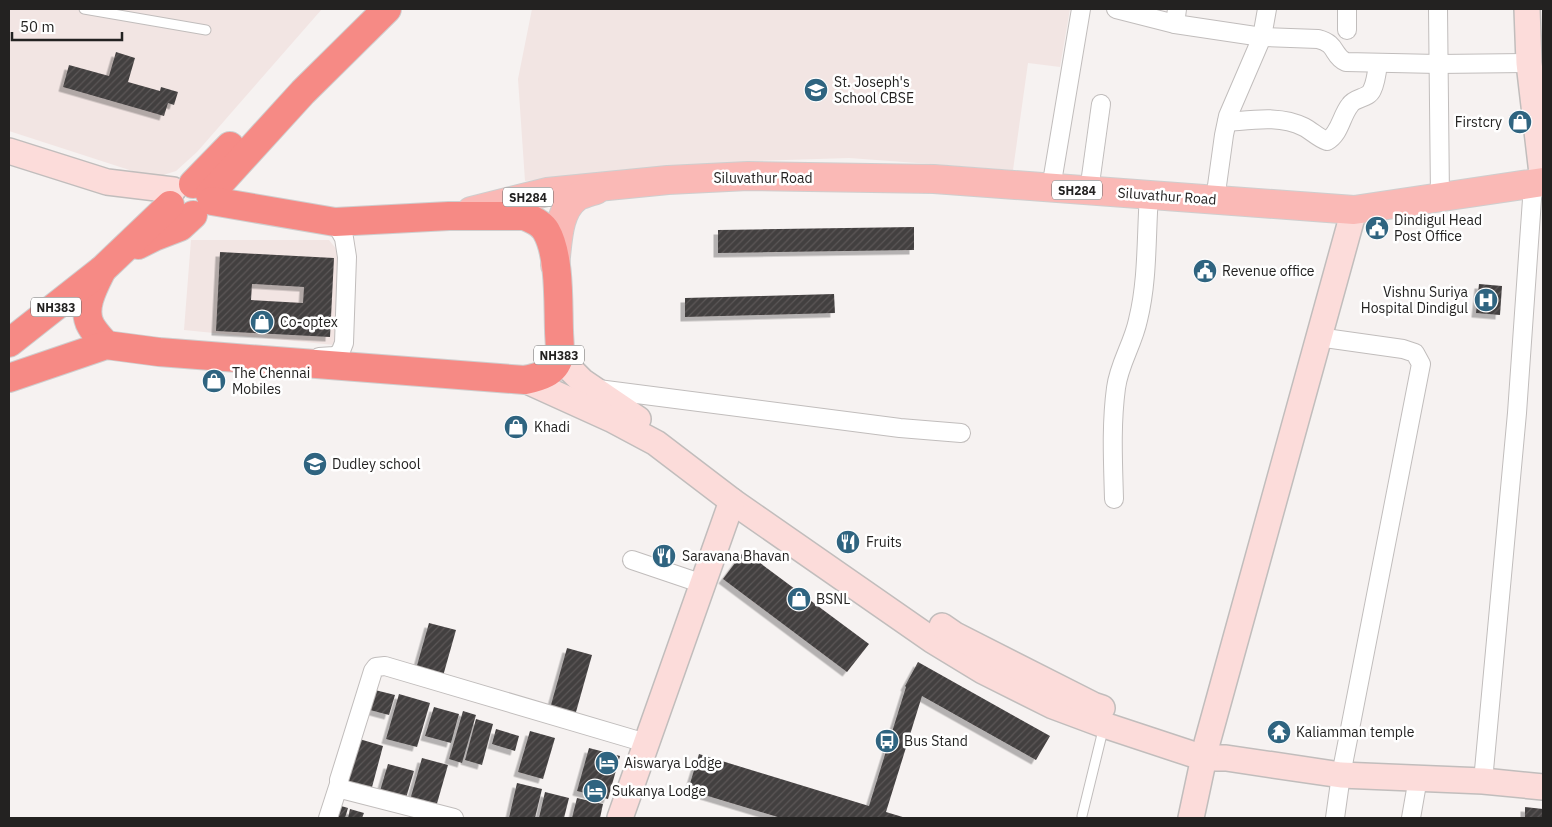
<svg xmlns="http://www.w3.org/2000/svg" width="1552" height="827" font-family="'IBM Plex Sans',sans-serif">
	<defs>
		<pattern id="building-hatch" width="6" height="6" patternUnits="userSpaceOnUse" patternTransform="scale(1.25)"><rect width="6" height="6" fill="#433f3f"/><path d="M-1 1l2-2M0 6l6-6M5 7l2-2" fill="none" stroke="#5b5858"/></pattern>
		<filter id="shadow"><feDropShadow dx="-4.5" dy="4.5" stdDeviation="0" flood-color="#0004"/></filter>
	</defs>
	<rect width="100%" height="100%" fill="#f6f2f1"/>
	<g fill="#f2e5e3">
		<path d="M9,9H322L197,152L176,171L154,178L9,131Z"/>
		<path d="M532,9H1070L1060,67L1028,63L1013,170L849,158L756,161L525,181L518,79Z"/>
		<path d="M191,240H329L338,251V336L334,345L184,330Z"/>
	</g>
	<g fill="url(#building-hatch)" fill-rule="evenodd" filter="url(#shadow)">
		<path d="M116,52L135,58L128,82L160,91L161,87L178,92L174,105L168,103L164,116L63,87L69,65L109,76Z"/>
		<path d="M914,227V250L718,253V230Z"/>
		<path d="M220,252L334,258L330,337L216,331ZM252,284L304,287L303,303L251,300Z"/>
		<path d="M1479,284L1502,286L1500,315L1476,313Z"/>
		<path d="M834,294L835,313L685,317V298Z"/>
		<path d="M744,551L869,644L847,672L723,579Z"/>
		<path d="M429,623L456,630L443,676L416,669Z"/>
		<path d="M567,648L592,655L574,719L549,712Z"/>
		<path d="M918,662L1050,736L1036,760L922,696L886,812L906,818H781L688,790L699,754L869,806L906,687L905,686Z"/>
		<path d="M375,690L395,695L389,715L370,710Z"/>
		<path d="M399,694L430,703L417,747L386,739Z"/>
		<path d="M434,707L459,714L451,743L425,736Z"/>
		<path d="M463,711L476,715L462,763L449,759Z"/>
		<path d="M476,719L493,724L482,765L465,760Z"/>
		<path d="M496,729L519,736L515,751L492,744Z"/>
		<path d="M530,731L555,738L543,779L518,772Z"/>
		<path d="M356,738L383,746L371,791L343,783Z"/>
		<path d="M589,748L620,756L608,799L577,791Z"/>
		<path d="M422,758L448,765L436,807L410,800Z"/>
		<path d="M388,764L414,771L406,798L380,791Z"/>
		<path d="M517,783L542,789L535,818H509Z"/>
		<path d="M545,792L569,798L564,818H539Z"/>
		<path d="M577,798L603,804L600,818H572Z"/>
		<path d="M334,804L348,808L345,818H330Z"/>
		<path d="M1525,807L1543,809V818H1525Z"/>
		<path d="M350,809L364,813L362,818H348Z"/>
	</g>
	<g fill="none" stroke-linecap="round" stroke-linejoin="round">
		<g stroke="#c1bdbc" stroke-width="11">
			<g id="lane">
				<path d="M84,9L206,30"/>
				<path d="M1082,816L1104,726"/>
			</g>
		</g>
		<g stroke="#c1bdbc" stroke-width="20">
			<g id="street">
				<path d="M1116,9L1175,24L1262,37L1318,39C1338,44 1332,56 1346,62L1438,64L1529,63"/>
				<path d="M1438,9L1440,198"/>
				<path d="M1175,24L1177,9"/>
				<path d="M1347,30V9"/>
				<path d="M1227,122C1253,120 1280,115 1304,127C1312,131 1318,138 1327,141C1340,134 1341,116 1350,105C1355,97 1368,99 1372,90C1376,82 1377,72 1378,63"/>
				<path d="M1051,188L1081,9"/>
				<path d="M1089,191L1101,104"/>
				<path d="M1215,200L1224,135L1228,116L1262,37L1267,9"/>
				<path d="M1318,337L1403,349L1415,353L1421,364L1341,775L1335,818"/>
				<path d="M319,357L334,356L340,353L344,343L347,257L344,238L335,222"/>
				<path d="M598,389L900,428L961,433"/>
				<path d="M1114,499C1113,462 1111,425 1116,388C1119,364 1133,344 1138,320C1148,280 1146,236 1149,195"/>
				<path d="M632,560L703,584"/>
				<path d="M1483,781L1517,413L1533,185"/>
				<path d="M328,818L339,784"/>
				<path d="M454,818L341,789L339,780L373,671L376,667L385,666L646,743"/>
				<path d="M1411,818L1418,778"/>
			</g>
		</g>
		<g stroke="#c1bdbc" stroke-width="28">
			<g id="secondary">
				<path d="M1527,9L1529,63L1543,182"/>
				<path d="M9,151L107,182L173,190"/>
				<path d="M559,358L582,381L638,419"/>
				<path d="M525,380L611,419L656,443L732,501L932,640L983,671L1053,706L1104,725L1204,758H1226L1341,775L1483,781L1543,787"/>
				<path d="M942,626L955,635L1093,705L1102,708"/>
				<path d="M620,818L732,501"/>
				<path d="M1191,818L1207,743L1354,210"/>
			</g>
		</g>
		<g stroke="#cfcece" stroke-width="30">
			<g id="primary">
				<path d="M471,211L547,192L668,180L748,176L934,179L1354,210L1543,182"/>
				<path d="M555,265C558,244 557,211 577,197C582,194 590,192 596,190"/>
			</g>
		</g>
		<g stroke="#cfcece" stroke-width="30">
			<g id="highway">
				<path d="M193,184L230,146"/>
				<path d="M210,194L303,92L387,9"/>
				<path d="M138,245L154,237L180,227L193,215"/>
				<path d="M102,270C94,286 81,309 91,326C95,333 101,339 106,345"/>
				<path d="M9,343L103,269L170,205"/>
				<path d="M9,378L106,345L159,352L525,380C539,377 555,373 559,357C561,349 559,339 559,330C558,302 560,255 546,231C542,224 532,219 524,216H449L335,222L212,201"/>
			</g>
		</g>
		<use href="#lane" stroke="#fff" stroke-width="9"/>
		<use href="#street" stroke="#fff" stroke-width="18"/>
		<use href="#secondary" stroke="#fcdcda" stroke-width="25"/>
		<use href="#primary" stroke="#fab9b6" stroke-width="28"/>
		<use href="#highway" stroke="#f68a85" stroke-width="28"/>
	</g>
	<defs>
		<g id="school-disc" transform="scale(1.25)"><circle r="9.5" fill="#2f6480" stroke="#fff"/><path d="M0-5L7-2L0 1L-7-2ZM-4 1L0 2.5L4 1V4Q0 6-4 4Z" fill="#fff"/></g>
		<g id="shop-disc" transform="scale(1.25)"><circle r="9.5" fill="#2f6480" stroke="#fff"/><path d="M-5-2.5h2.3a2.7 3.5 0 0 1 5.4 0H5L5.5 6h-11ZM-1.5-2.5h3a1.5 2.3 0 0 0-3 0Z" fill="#fff"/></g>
		<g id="civic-disc" transform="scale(1.25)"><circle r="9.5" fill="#2f6480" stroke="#fff"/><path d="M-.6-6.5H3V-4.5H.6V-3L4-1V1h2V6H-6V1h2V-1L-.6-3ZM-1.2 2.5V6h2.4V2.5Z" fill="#fff"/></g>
		<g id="hospital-disc" transform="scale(1.25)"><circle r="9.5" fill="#2f6480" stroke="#fff"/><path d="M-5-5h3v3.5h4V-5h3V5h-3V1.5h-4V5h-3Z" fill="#fff"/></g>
		<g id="restaurant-disc" transform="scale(1.25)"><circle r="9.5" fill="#2f6480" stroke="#fff"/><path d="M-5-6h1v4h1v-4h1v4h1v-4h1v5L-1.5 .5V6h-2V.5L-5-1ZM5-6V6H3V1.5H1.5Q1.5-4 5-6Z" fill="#fff"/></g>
		<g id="temple-disc" transform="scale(1.25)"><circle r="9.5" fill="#2f6480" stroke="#fff"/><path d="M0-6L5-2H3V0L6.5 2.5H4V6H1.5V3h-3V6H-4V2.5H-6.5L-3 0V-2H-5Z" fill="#fff"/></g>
		<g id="bus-disc" transform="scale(1.25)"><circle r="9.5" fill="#2f6480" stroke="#fff"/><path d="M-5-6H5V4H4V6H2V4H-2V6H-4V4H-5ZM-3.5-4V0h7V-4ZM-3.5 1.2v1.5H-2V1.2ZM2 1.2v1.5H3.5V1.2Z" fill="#fff"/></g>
		<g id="hotel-disc" transform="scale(1.25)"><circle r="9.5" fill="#2f6480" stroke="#fff"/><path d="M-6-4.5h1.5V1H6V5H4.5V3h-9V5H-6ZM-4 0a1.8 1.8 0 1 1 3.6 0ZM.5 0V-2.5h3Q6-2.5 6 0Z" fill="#fff"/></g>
	</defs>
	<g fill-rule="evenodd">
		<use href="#school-disc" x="816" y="90"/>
		<use href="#shop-disc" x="1520" y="122"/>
		<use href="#civic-disc" x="1377" y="228"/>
		<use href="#civic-disc" x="1205" y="271"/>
		<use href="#hospital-disc" x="1486" y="300"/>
		<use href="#shop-disc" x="262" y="322"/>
		<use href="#shop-disc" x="214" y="381"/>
		<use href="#shop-disc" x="516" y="427"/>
		<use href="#school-disc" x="315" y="464"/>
		<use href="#restaurant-disc" x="848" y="542"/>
		<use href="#restaurant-disc" x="664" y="556"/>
		<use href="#shop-disc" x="799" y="599"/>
		<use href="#temple-disc" x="1279" y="732"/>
		<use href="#bus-disc" x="887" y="741"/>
		<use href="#hotel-disc" x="607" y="763"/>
		<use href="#hotel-disc" x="595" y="791"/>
	</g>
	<g text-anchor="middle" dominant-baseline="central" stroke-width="5" stroke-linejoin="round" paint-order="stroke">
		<g fill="#fff" stroke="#656464" stroke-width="1">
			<rect x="1052" y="180.5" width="50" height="19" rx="4"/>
			<rect x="503" y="187.5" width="50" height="19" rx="4"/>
			<rect x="31" y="297.5" width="50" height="19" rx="4"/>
			<rect x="534" y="345.5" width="50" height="19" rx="4"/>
		</g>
		<g font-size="12" font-weight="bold" fill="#232221">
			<text x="1077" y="190">SH284</text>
			<text x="528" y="197">SH284</text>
			<text x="56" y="307">NH383</text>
			<text x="559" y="355">NH383</text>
		</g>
		<g font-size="14" fill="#232221" stroke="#fff" text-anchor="start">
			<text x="834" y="82">St. Joseph's<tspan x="834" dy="16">School CBSE</tspan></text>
			<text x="1502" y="122" text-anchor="end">Firstcry</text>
			<text x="1394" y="220">Dindigul Head<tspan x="1394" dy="16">Post Office</tspan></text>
			<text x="1222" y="271">Revenue office</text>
			<text x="1468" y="292" text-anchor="end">Vishnu Suriya<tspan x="1468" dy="16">Hospital Dindigul</tspan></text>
			<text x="280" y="322">Co-optex</text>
			<text x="232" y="373">The Chennai<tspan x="232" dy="16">Mobiles</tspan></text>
			<text x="534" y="427">Khadi</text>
			<text x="332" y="464">Dudley school</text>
			<text x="866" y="542">Fruits</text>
			<text x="682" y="556">Saravana Bhavan</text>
			<text x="816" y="599">BSNL</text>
			<text x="1296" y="732">Kaliamman temple</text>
			<text x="904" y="741">Bus Stand</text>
			<text x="624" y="763">Aiswarya Lodge</text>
			<text x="612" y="791">Sukanya Lodge</text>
		</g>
		<g font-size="14" fill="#232221" stroke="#fff">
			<text x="763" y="178">Siluvathur Road</text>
			<text transform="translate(1167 196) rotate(4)">Siluvathur Road</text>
		</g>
	</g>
	<rect width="1552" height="827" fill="none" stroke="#232221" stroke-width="20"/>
	<path d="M12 32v8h110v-8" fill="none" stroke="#232221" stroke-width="2.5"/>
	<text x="20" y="32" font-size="15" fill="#232221" stroke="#ffffff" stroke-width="4" paint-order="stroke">50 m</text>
</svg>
